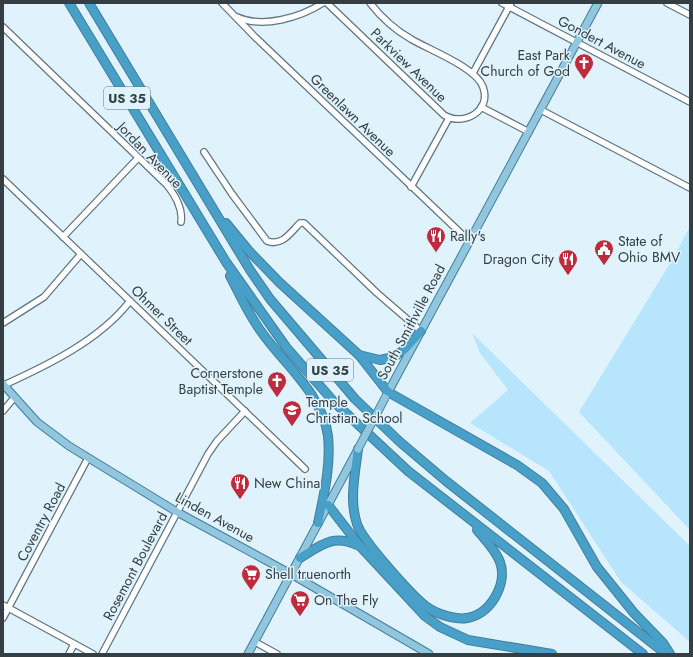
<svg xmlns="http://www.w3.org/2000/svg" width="693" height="657" font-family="Jost,sans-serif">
	<rect width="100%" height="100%" fill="#e0f3fc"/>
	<g fill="#b7e5fc">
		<path d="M690,226V530L579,412L674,257Z"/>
		<path d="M472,333L690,546V642L621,582L549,471L470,423L508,390L480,353Z"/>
	</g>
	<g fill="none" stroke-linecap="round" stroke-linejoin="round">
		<g stroke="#617681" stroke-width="8">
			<g id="minor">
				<path d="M222,3L255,37L470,242"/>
				<path d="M327,3L444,115C463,127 492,111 483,87C476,67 429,50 411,39C395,30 381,17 370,3"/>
				<path d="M502,3L690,102"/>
				<path d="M667,3L690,15"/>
				<path d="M237,17C263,29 301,17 323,3"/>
				<path d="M3,27L167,185C175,195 183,208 181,222"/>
				<path d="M473,73L511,3"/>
				<path d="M481,107L529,132"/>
				<path d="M541,110L690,188"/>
				<path d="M204,152L232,194L267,241C282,247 291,232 300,223H304L377,293L421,331"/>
				<path d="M3,179L305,469"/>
				<path d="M411,187L449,118"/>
				<path d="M63,237L138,158"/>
				<path d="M3,323L44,297L81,254"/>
				<path d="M4,385C48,365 100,340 130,301"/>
				<path d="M3,411L14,398"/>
				<path d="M3,605L93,654"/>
				<path d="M3,618L88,458"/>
				<path d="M255,642L277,654"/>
				<path d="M69,654L74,644"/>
				<path d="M102,654L208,454L217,441L245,411"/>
			</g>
		</g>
		<g stroke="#417e99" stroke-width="9">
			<g id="major">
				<path d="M3,384L37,422L69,446L177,512L291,574L429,654"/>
				<path d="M386,396L598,3"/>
				<path d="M248,654L357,451"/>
			</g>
		</g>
		<g stroke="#417e99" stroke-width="10">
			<g id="highway">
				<path d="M69,3L226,262L286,347L334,402L408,471L643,654"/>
				<path d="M89,3L250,270L270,299L355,399L400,442L446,481L666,654"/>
				<path d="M226,223L249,251L279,282L359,355L380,360L394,357L405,349L421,331"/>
				<path d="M230,276C239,293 247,311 258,327C281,362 322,392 328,436C331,466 324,494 318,523"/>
				<path d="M359,355L388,392L517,465L542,483L564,509L597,567L634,613L663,643L670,654"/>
				<path d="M358,449C355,474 349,500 357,524C362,540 413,597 427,607C436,614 456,620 467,618C490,615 508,584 500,562C496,551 485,539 477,530"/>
				<path d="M328,505L359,545L425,616L440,627L468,640L552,654"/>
				<path d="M300,558C321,545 333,534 357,545"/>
			</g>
		</g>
		<use href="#minor" stroke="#fff" stroke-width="5.5"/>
		<use href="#major" stroke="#91c6de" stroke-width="7"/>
		<use href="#highway" stroke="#48a0c8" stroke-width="8"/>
		<g stroke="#417e99" stroke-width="9" stroke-linecap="butt">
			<path id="major-bridge" d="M358,449L385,398"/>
		</g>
		<use href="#major-bridge" stroke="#91c6de" stroke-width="7"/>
	</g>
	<defs>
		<g id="church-pin" transform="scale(1)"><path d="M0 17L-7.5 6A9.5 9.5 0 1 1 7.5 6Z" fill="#bd2c3c" stroke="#e0f3fc"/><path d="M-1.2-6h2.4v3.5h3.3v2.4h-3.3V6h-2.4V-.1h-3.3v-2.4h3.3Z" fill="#fff"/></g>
		<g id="restaurant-pin" transform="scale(1)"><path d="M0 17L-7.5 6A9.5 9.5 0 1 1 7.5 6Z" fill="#bd2c3c" stroke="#e0f3fc"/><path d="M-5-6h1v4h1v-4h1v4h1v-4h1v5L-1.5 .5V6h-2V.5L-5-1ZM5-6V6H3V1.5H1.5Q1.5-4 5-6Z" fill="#fff"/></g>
		<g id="civic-pin" transform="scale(1)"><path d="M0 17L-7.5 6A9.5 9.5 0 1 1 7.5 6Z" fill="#bd2c3c" stroke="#e0f3fc"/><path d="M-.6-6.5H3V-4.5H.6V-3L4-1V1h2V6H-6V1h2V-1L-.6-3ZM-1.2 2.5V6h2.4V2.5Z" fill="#fff"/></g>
		<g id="school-pin" transform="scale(1)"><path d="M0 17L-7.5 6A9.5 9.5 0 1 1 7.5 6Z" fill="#bd2c3c" stroke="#e0f3fc"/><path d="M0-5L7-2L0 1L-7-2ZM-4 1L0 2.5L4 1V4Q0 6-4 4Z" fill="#fff"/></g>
		<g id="supermarket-pin" transform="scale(1)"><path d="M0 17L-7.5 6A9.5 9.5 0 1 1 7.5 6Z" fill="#bd2c3c" stroke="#e0f3fc"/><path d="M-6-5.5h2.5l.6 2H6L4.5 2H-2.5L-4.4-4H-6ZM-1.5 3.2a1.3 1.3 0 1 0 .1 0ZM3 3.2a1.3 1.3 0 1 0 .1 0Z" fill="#fff"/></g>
	</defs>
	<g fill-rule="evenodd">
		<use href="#church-pin" x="584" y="63"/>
		<use href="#restaurant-pin" x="436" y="236"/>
		<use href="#civic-pin" x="604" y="249"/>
		<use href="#restaurant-pin" x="568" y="259"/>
		<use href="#church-pin" x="277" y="381"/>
		<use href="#school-pin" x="292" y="410"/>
		<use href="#restaurant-pin" x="240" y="483"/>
		<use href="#supermarket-pin" x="251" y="574"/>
		<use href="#supermarket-pin" x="300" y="600"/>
	</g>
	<g text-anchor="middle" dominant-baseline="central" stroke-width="3" stroke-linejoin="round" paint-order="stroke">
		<g fill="#e0f3fc" stroke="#68747a" stroke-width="1">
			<rect x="104" y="87" width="46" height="22" rx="3"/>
			<rect x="307" y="359" width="46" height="22" rx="3"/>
		</g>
		<g font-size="13" font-weight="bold" fill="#353e43">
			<text x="127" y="98">US 35</text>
			<text x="330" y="370">US 35</text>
		</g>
		<g font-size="14" fill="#353e43" stroke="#e0f3fc">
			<text transform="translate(602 42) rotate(28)">Gondert Avenue</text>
			<text transform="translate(409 65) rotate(44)">Parkview Avenue</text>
			<text transform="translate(353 115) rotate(44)">Greenlawn Avenue</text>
			<text transform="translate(150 155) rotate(46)">Jordan Avenue</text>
			<text transform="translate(162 315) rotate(44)">Ohmer Street</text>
			<text transform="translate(411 322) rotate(-62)">South Smithville Road</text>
			<text transform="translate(215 517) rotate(29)">Linden Avenue</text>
			<text transform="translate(41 522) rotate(-62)">Coventry Road</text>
			<text transform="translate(135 566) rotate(-62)">Rosemont Boulevard</text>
		</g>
		<g font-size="14" fill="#353e43" stroke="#e0f3fc" text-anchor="start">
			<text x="570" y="55" text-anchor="end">East Park<tspan x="570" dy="16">Church of God</tspan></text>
			<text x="450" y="236">Rally's</text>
			<text x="618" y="241">State of<tspan x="618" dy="16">Ohio BMV</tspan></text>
			<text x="554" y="259" text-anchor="end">Dragon City</text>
			<text x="263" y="373" text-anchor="end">Cornerstone<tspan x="263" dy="16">Baptist Temple</tspan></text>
			<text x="306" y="402">Temple<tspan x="306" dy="16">Christian School</tspan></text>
			<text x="254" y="483">New China</text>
			<text x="265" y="574">Shell truenorth</text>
			<text x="314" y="600">On The Fly</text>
		</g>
	</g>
	<rect width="693" height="657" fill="none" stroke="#353e43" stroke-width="8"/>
</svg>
